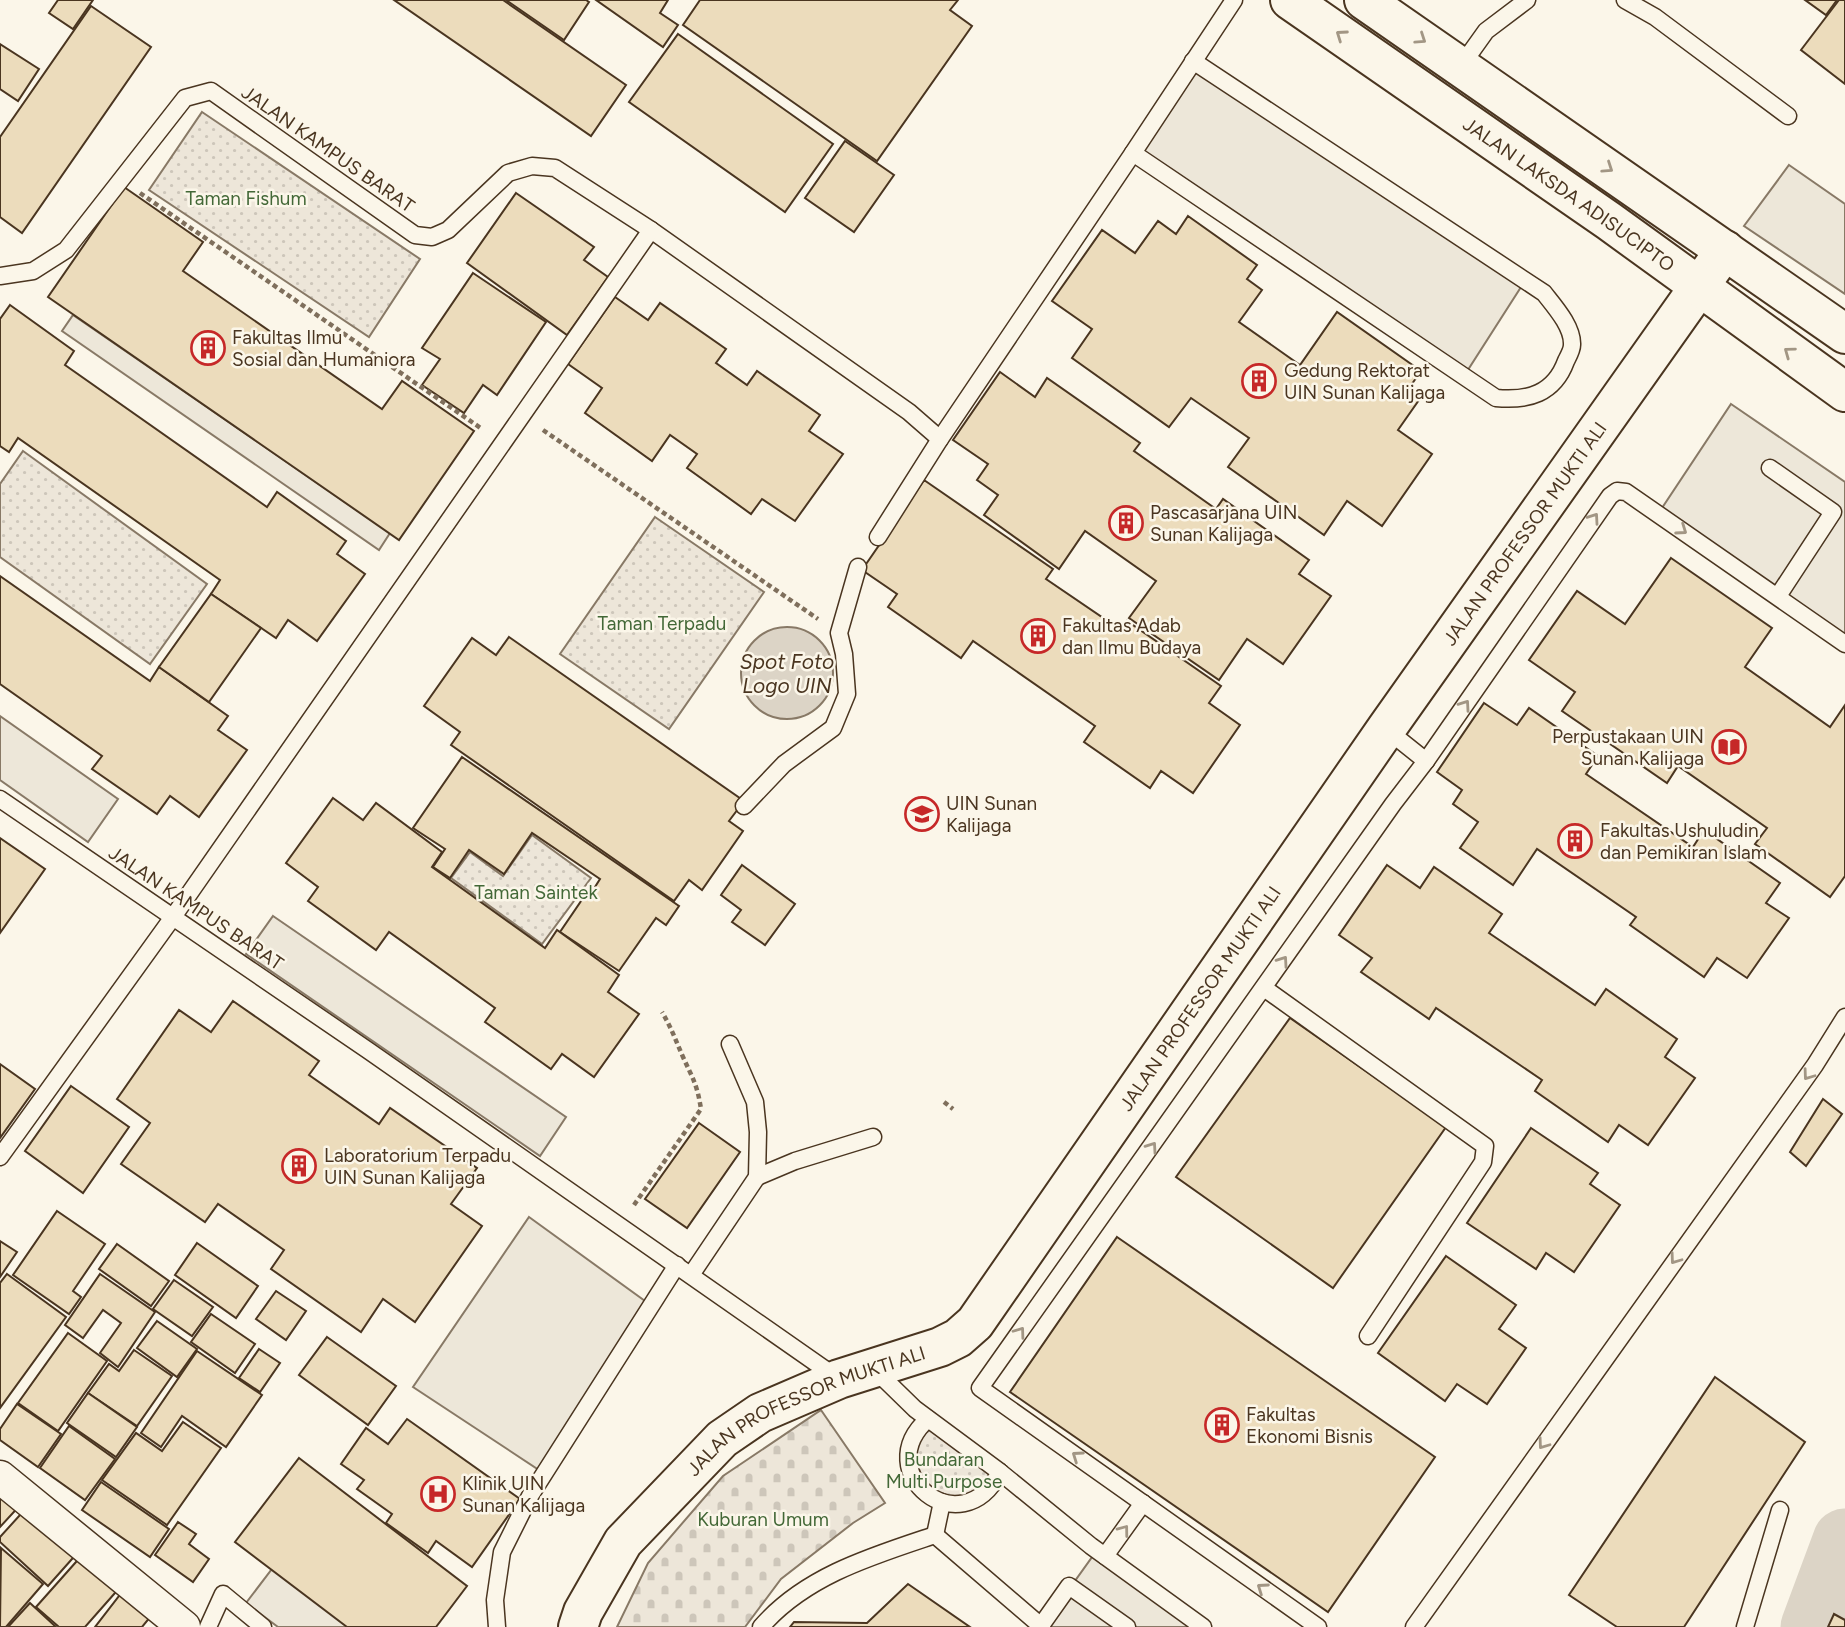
<svg xmlns="http://www.w3.org/2000/svg" width="1845" height="1627" font-family="Figtree,sans-serif">
	<defs>
		<pattern id="cemetery-stones" width="16" height="16" patternUnits="userSpaceOnUse" patternTransform="scale(1.75)"><rect width="16" height="16" fill="#ede6d9"/><path d="M2 7V4a2 2 0 0 1 4 0v3zM10 15v-3a2 2 0 0 1 4 0v3z" fill="#cdc6ba"/></pattern>
		<pattern id="park-dots" width="8" height="8" patternUnits="userSpaceOnUse" patternTransform="scale(1.75)"><rect width="8" height="8" fill="#ede6d9"/><path d="M2 2h.1M6 6h.1" fill="none" stroke="#cdc6ba" stroke-width="1.8" stroke-linecap="round"/></pattern>
	</defs>
	<rect width="100%" height="100%" fill="#fbf6e9"/>
	<path fill="url(#cemetery-stones)" stroke="#887966" stroke-width="2" d="M821,1410L885,1503L853,1523L781,1579L745,1627H617L648,1563L723,1476Z"/>
	<g fill="url(#park-dots)" stroke="#887966" stroke-width="2">
		<path d="M202,112L420,259L369,337L149,190Z"/>
		<path d="M23,451L207,584L150,664L0,557V484Z"/>
		<path d="M655,517L764,592L669,729L560,654Z"/>
		<path d="M532,835L591,878L542,944L451,878L470,852L503,876Z"/>
		<path d="M928,1422L997,1472L994,1482L956,1503L917,1482L913,1439Z"/>
	</g>
	<g fill="#ede7d9" stroke="#887966" stroke-width="2">
		<path d="M1194,62L1521,287L1464,376L1134,152Z"/>
		<path d="M1789,165L1845,204V294L1744,226Z"/>
		<path d="M73,315L390,533L379,550L62,331Z"/>
		<path d="M1731,404L1845,482V644L1658,514Z"/>
		<path d="M0,716L118,799L88,842L0,780Z"/>
		<path d="M273,916L566,1117L540,1156L246,954Z"/>
		<path d="M529,1217L645,1301L539,1470L413,1387Z"/>
		<path d="M1095,1553L1199,1627H1042Z"/>
		<path d="M275,1565L355,1627H278L246,1603Z"/>
	</g>
	<circle fill="#dcd4c6" stroke="#887966" stroke-width="2" cx="787" cy="673" r="46"/>
	<g fill="none" stroke-linecap="round" stroke-linejoin="round">
		<path stroke="#dcd4c6" stroke-width="65" d="M1813,1627L1845,1541"/>
	</g>
	<g fill="#ecdcbc" stroke="#4a3520" stroke-width="2">
		<path d="M58,0H93L73,29L49,13Z"/>
		<path d="M394,0H503L626,85L591,136Z"/>
		<path d="M506,0H586L589,2L564,40Z"/>
		<path d="M596,0H668L660,13L678,25L663,47Z"/>
		<path d="M700,0H958L950,10L972,26L877,161L683,25Z"/>
		<path d="M1805,0H1837L1826,15Z"/>
		<path d="M1839,0H1845V84L1801,50Z"/>
		<path d="M91,6L151,47L22,233L0,217V137Z"/>
		<path d="M678,34L833,144L785,212L629,102Z"/>
		<path d="M0,44L39,69L18,101L0,89Z"/>
		<path d="M845,141L894,175L854,232L805,198Z"/>
		<path d="M124,187L203,242L183,271L382,409L402,381L474,431L399,540L48,297Z"/>
		<path d="M516,193L594,247L584,260L608,277L567,335L467,263Z"/>
		<path d="M1188,216L1257,265L1247,279L1262,290L1239,322L1300,365L1337,312L1421,371L1407,391L1419,400L1398,430L1432,454L1382,526L1347,501L1324,535L1228,467L1249,438L1191,398L1169,427L1072,358L1092,329L1052,301L1102,230L1135,253L1158,221L1176,234Z"/>
		<path d="M473,273L546,322L497,395L483,385L464,413L422,385L440,359L422,348Z"/>
		<path d="M615,297L648,320L660,303L726,349L716,363L747,385L757,371L820,415L809,431L843,454L795,521L762,499L751,514L687,468L697,454L670,435L652,461L585,413L602,388L568,364Z"/>
		<path d="M10,305L74,351L65,365L267,507L277,492L346,541L337,554L365,574L317,641L288,620L276,638L211,594L220,580L18,438L9,452L0,446V319Z"/>
		<path d="M1000,372L1035,397L1047,378L1140,443L1134,451L1216,509L1223,499L1309,560L1299,574L1331,596L1283,664L1247,639L1219,680L1129,618L1156,581L1085,531L1059,569L984,515L998,495L977,480L988,464L953,440Z"/>
		<path d="M924,480L1053,569L1046,579L1121,630L1127,621L1221,686L1209,703L1240,725L1193,793L1161,771L1150,788L1084,742L1095,726L973,641L961,658L888,607L897,594L862,570Z"/>
		<path d="M1671,558L1772,628L1745,667L1830,727L1845,705V876L1830,897L1755,844L1767,828L1678,766L1667,783L1562,711L1575,692L1529,660L1577,591L1625,624Z"/>
		<path d="M0,576L150,681L159,667L228,716L218,730L247,750L199,817L170,796L157,814L92,769L102,756L0,684Z"/>
		<path d="M211,594L261,628L209,702L159,667Z"/>
		<path d="M509,637L744,801L729,821L743,831L702,890L689,880L674,901L451,745L460,732L424,706L472,638L496,655Z"/>
		<path d="M1484,703L1517,725L1529,708L1598,756L1586,774L1693,847L1704,830L1780,883L1766,903L1789,918L1747,978L1717,958L1704,977L1630,925L1636,917L1537,849L1513,885L1460,848L1478,822L1453,804L1462,790L1437,772Z"/>
		<path d="M462,757L679,906L666,925L656,918L619,971L560,932L590,888L593,890L600,879L532,833L504,874L469,850L450,878L433,867L445,849L413,828Z"/>
		<path d="M333,798L363,820L376,803L442,852L432,867L545,948L557,930L619,975L608,992L639,1014L594,1077L562,1054L551,1069L485,1022L495,1008L389,932L376,950L308,901L318,887L286,863Z"/>
		<path d="M0,838L45,869L0,933Z"/>
		<path d="M742,865L795,904L765,945L732,922L741,910L721,895Z"/>
		<path d="M1387,865L1420,888L1434,867L1502,914L1489,933L1595,1005L1606,989L1677,1039L1665,1057L1695,1078L1648,1145L1619,1125L1608,1142L1535,1091L1542,1080L1436,1008L1429,1019L1361,972L1372,958L1339,935Z"/>
		<path d="M233,1001L319,1061L309,1075L379,1124L390,1108L477,1168L451,1204L482,1226L415,1322L383,1299L361,1332L271,1269L284,1250L218,1204L205,1222L121,1164L150,1123L117,1099L179,1010L211,1032Z"/>
		<path d="M1290,1018L1446,1127L1333,1288L1176,1177Z"/>
		<path d="M0,1064L35,1089L0,1138Z"/>
		<path d="M71,1086L129,1127L83,1193L25,1151Z"/>
		<path d="M1823,1099L1842,1114L1806,1166L1790,1152Z"/>
		<path d="M699,1123L740,1152L687,1228L645,1199Z"/>
		<path d="M1531,1128L1598,1173L1590,1184L1620,1205L1574,1272L1546,1253L1536,1269L1467,1223Z"/>
		<path d="M57,1211L105,1244L73,1291L81,1297L69,1314L13,1275Z"/>
		<path d="M1117,1237L1435,1457L1328,1612L1010,1392Z"/>
		<path d="M0,1241L17,1252L0,1277Z"/>
		<path d="M197,1243L258,1286L236,1318L175,1275Z"/>
		<path d="M117,1244L169,1281L151,1306L99,1269Z"/>
		<path d="M1446,1256L1516,1305L1499,1329L1526,1348L1487,1404L1457,1384L1445,1401L1378,1353Z"/>
		<path d="M7,1274L66,1317L0,1408V1283Z"/>
		<path d="M100,1274L155,1312L118,1367L100,1353L121,1323L103,1310L83,1338L65,1325Z"/>
		<path d="M174,1280L213,1307L192,1336L153,1309Z"/>
		<path d="M276,1291L306,1311L286,1340L256,1319Z"/>
		<path d="M211,1314L255,1344L235,1373L191,1342Z"/>
		<path d="M157,1321L197,1349L177,1377L137,1348Z"/>
		<path d="M68,1333L107,1361L58,1431L18,1403Z"/>
		<path d="M327,1337L396,1386L368,1425L299,1375Z"/>
		<path d="M259,1349L280,1363L260,1392L239,1378Z"/>
		<path d="M134,1350L172,1376L137,1426L88,1393L109,1364L119,1371Z"/>
		<path d="M197,1351L262,1395L226,1447L182,1416L161,1447L141,1433Z"/>
		<path d="M1715,1377L1805,1442L1684,1627H1617L1569,1595Z"/>
		<path d="M88,1393L137,1427L116,1457L67,1423Z"/>
		<path d="M17,1404L61,1434L38,1467L0,1440V1429Z"/>
		<path d="M407,1419L520,1499L472,1567L436,1541L428,1553L386,1523L392,1514L357,1489L364,1480L341,1464L366,1428L388,1444Z"/>
		<path d="M183,1422L221,1448L167,1525L102,1480L136,1433L162,1451Z"/>
		<path d="M69,1426L115,1459L85,1500L40,1468Z"/>
		<path d="M299,1458L467,1586L436,1627H347L235,1542Z"/>
		<path d="M0,1480L23,1502L0,1527Z"/>
		<path d="M101,1482L169,1529L150,1557L82,1510Z"/>
		<path d="M30,1504L80,1550L48,1586L0,1542V1537Z"/>
		<path d="M178,1522L196,1534L189,1544L209,1559L193,1582L155,1555Z"/>
		<path d="M1,1548L43,1584L6,1627H0Z"/>
		<path d="M84,1553L122,1585L85,1627H59L36,1607Z"/>
		<path d="M908,1584L970,1627H790L794,1622L867,1623Z"/>
		<path d="M126,1587L156,1610L142,1627H95Z"/>
		<path d="M30,1603L56,1627H8Z"/>
		<path d="M1834,1614L1845,1620V1627H1828Z"/>
	</g>
	<g fill="none" stroke-linecap="round" stroke-linejoin="round">
		<g stroke="#4a3520" stroke-width="19">
			<g id="lane">
				<path d="M1625,0L1655,17L1788,116"/>
				<path d="M1461,66L1486,31L1527,0"/>
				<path d="M1133,153L1234,0"/>
				<path d="M0,276L33,271L66,250L185,98L211,91L415,235L432,237L448,230L508,173L532,166L555,168L651,230L909,412L940,439"/>
				<path d="M1770,468L1833,512L1778,596"/>
				<path d="M878,537L940,439L1133,153L1496,398C1528,401 1554,394 1566,361C1568,357 1572,350 1572,345C1573,327 1555,307 1544,293L1193,61"/>
				<path d="M1386,729L1426,761"/>
				<path d="M0,799L369,1051L836,1377"/>
				<path d="M744,806L784,764L833,728L847,694L844,654L839,633L858,567"/>
				<path d="M1264,988L1485,1146L1483,1162L1368,1336"/>
				<path d="M0,1157L173,917L651,230"/>
				<path d="M757,1177L795,1161L873,1137"/>
				<path d="M691,1275L757,1177L758,1132L755,1102L730,1044"/>
				<path d="M875,1370L915,1409L1000,1472L1091,1546L1203,1627"/>
				<path d="M928,1419C868,1472 961,1548 1000,1472"/>
				<path d="M935,1535L942,1502"/>
				<path d="M1105,1556L1143,1503"/>
				<path d="M208,1627L223,1594L263,1627"/>
				<path d="M497,1627L495,1600L502,1552L530,1496L677,1265"/>
				<path d="M761,1627C805,1576 872,1556 935,1535L1041,1626"/>
				<path d="M1040,1627L1069,1586L1127,1627"/>
				<path d="M1318,1627L980,1388L1393,804L1426,761L1610,496L1617,491L1626,492L1845,644"/>
				<path d="M1414,1627L1815,1065L1845,1017"/>
				<path d="M1745,1627L1780,1510"/>
			</g>
		</g>
		<g stroke="#4a3520" stroke-width="35">
			<path id="street" d="M0,1477L184,1627"/>
		</g>
		<g stroke="#4a3520" stroke-width="42">
			<g id="secondary">
				<path id="s1" d="M578,1627L583,1612L623,1542L722,1439L760,1413L839,1379L940,1347L958,1338L975,1323L1386,729L1725,250"/>
			</g>
		</g>
		<g stroke="#4a3520" stroke-width="42">
			<g id="primary">
				<path id="s2" d="M1290,0L1609,221L1845,392"/>
				<path d="M1364,0L1845,334"/>
			</g>
		</g>
		<g stroke="#7f6f5c" stroke-width="4.5" stroke-dasharray="5 3.5" stroke-linecap="butt">
			<path d="M140,193L482,429"/>
			<path d="M543,430L818,619"/>
			<path d="M944,1102L953,1109"/>
			<path d="M634,1205L701,1109C697,1084 693,1079 683,1057C676,1041 671,1027 662,1012"/>
		</g>
		<use href="#lane" stroke="#fbf6e9" stroke-width="16"/>
		<use href="#street" stroke="#fbf6e9" stroke-width="32"/>
		<use href="#secondary" stroke="#fbf6e9" stroke-width="38"/>
		<use href="#primary" stroke="#fbf6e9" stroke-width="38"/>
	</g>
	<defs><path id="oneway-chevron" d="M-2-3.5L2.5 0L-2 3.5" fill="none" stroke-width="1.6" stroke-linecap="round" stroke-linejoin="round" transform="scale(1.75)"/></defs>
	<g stroke="#a29684">
		<use href="#oneway-chevron" transform="translate(1341 35) rotate(-145)"/>
		<use href="#oneway-chevron" transform="translate(1421 39) rotate(34)"/>
		<use href="#oneway-chevron" transform="translate(1608 168) rotate(34)"/>
		<use href="#oneway-chevron" transform="translate(1789 352) rotate(-144)"/>
		<use href="#oneway-chevron" transform="translate(1594 518) rotate(-55)"/>
		<use href="#oneway-chevron" transform="translate(1682 530) rotate(35)"/>
		<use href="#oneway-chevron" transform="translate(1465 705) rotate(-55)"/>
		<use href="#oneway-chevron" transform="translate(1283 961) rotate(-55)"/>
		<use href="#oneway-chevron" transform="translate(1808 1075) rotate(126)"/>
		<use href="#oneway-chevron" transform="translate(1152 1147) rotate(-55)"/>
		<use href="#oneway-chevron" transform="translate(1675 1259) rotate(126)"/>
		<use href="#oneway-chevron" transform="translate(1020 1332) rotate(-54)"/>
		<use href="#oneway-chevron" transform="translate(1543 1444) rotate(126)"/>
		<use href="#oneway-chevron" transform="translate(1077 1456) rotate(-145)"/>
		<use href="#oneway-chevron" transform="translate(1124 1530) rotate(-53)"/>
		<use href="#oneway-chevron" transform="translate(1262 1588) rotate(-145)"/>
	</g>
	<defs>
		<g id="building-ring" transform="scale(1.75)"><circle r="9.5" fill="#fbf6e9" stroke="#c62828" stroke-width="1.5"/><path d="M-4-6H4V6H1V3H-1V6H-4ZM-2.5-4.3h1.7v1.8h-1.7ZM.8-4.3h1.7v1.8H.8ZM-2.5-1h1.7V.8h-1.7ZM.8-1h1.7V.8H.8Z" fill="#c62828"/></g>
		<g id="library-ring" transform="scale(1.75)"><circle r="9.5" fill="#fbf6e9" stroke="#c62828" stroke-width="1.5"/><path d="M-6-4Q-3-5.5-.7-3.5V5Q-3 3-6 4ZM6-4Q3-5.5 .7-3.5V5Q3 3 6 4Z" fill="#c62828"/></g>
		<g id="university-ring" transform="scale(1.75)"><circle r="9.5" fill="#fbf6e9" stroke="#c62828" stroke-width="1.5"/><path d="M0-5L7-2L0 1L-7-2ZM-4 1L0 2.5L4 1V4Q0 6-4 4Z" fill="#c62828"/></g>
		<g id="hospital-ring" transform="scale(1.75)"><circle r="9.5" fill="#fbf6e9" stroke="#c62828" stroke-width="1.5"/><path d="M-5-5h3v3.5h4V-5h3V5h-3V1.5h-4V5h-3Z" fill="#c62828"/></g>
	</defs>
	<g fill-rule="evenodd">
		<use href="#building-ring" x="208" y="348"/>
		<use href="#building-ring" x="1259" y="381"/>
		<use href="#building-ring" x="1126" y="523"/>
		<use href="#building-ring" x="1038" y="636"/>
		<use href="#library-ring" x="1729" y="747"/>
		<use href="#university-ring" x="922" y="814"/>
		<use href="#building-ring" x="1575" y="841"/>
		<use href="#building-ring" x="299" y="1166"/>
		<use href="#building-ring" x="1222" y="1425"/>
		<use href="#hospital-ring" x="438" y="1494"/>
	</g>
	<g text-anchor="middle" dominant-baseline="central" stroke-width="5" stroke-linejoin="round" paint-order="stroke">
		<g font-size="19" fill="#4a3520" stroke="#fbf6e9">
			<text transform="translate(328 149) rotate(35)">JALAN KAMPUS BARAT</text>
			<text stroke="none"><textPath href="#s2" startOffset="340">JALAN LAKSDA ADISUCIPTO</textPath></text>
			<text stroke="none"><textPath href="#s1" startOffset="1482">JALAN PROFESSOR MUKTI ALI</textPath></text>
			<text transform="translate(196 908) rotate(34)">JALAN KAMPUS BARAT</text>
			<text stroke="none"><textPath href="#s1" startOffset="915">JALAN PROFESSOR MUKTI ALI</textPath></text>
			<text stroke="none"><textPath href="#s1" startOffset="327">JALAN PROFESSOR MUKTI ALI</textPath></text>
		</g>
		<g font-size="19" fill="#436837" stroke="#fbf6e9">
			<text x="246" y="198">Taman Fishum</text>
			<text x="662" y="623">Taman Terpadu</text>
			<text x="536" y="892">Taman Saintek</text>
			<text x="944" y="1459">Bundaran<tspan x="944" dy="22">Multi Purpose</tspan></text>
			<text x="763" y="1519">Kuburan Umum</text>
		</g>
		<g font-size="19" fill="#4a3520" stroke="#fbf6e9" text-anchor="start">
			<text x="232" y="337">Fakultas Ilmu<tspan x="232" dy="22">Sosial dan Humaniora</tspan></text>
			<text x="1284" y="370">Gedung Rektorat<tspan x="1284" dy="22">UIN Sunan Kalijaga</tspan></text>
			<text x="1150" y="512">Pascasarjana UIN<tspan x="1150" dy="22">Sunan Kalijaga</tspan></text>
			<text x="1062" y="625">Fakultas Adab<tspan x="1062" dy="22">dan Ilmu Budaya</tspan></text>
			<text x="1704" y="736" text-anchor="end">Perpustakaan UIN<tspan x="1704" dy="22">Sunan Kalijaga</tspan></text>
			<text x="946" y="803">UIN Sunan<tspan x="946" dy="22">Kalijaga</tspan></text>
			<text x="1600" y="830">Fakultas Ushuludin<tspan x="1600" dy="22">dan Pemikiran Islam</tspan></text>
			<text x="324" y="1155">Laboratorium Terpadu<tspan x="324" dy="22">UIN Sunan Kalijaga</tspan></text>
			<text x="1246" y="1414">Fakultas<tspan x="1246" dy="22">Ekonomi Bisnis</tspan></text>
			<text x="462" y="1483">Klinik UIN<tspan x="462" dy="22">Sunan Kalijaga</tspan></text>
		</g>
		<g font-size="21" font-style="italic" fill="#4a3520" stroke="#fbf6e9">
			<text x="787" y="661">Spot Foto<tspan x="787" dy="24">Logo UIN</tspan></text>
		</g>
	</g>
</svg>
